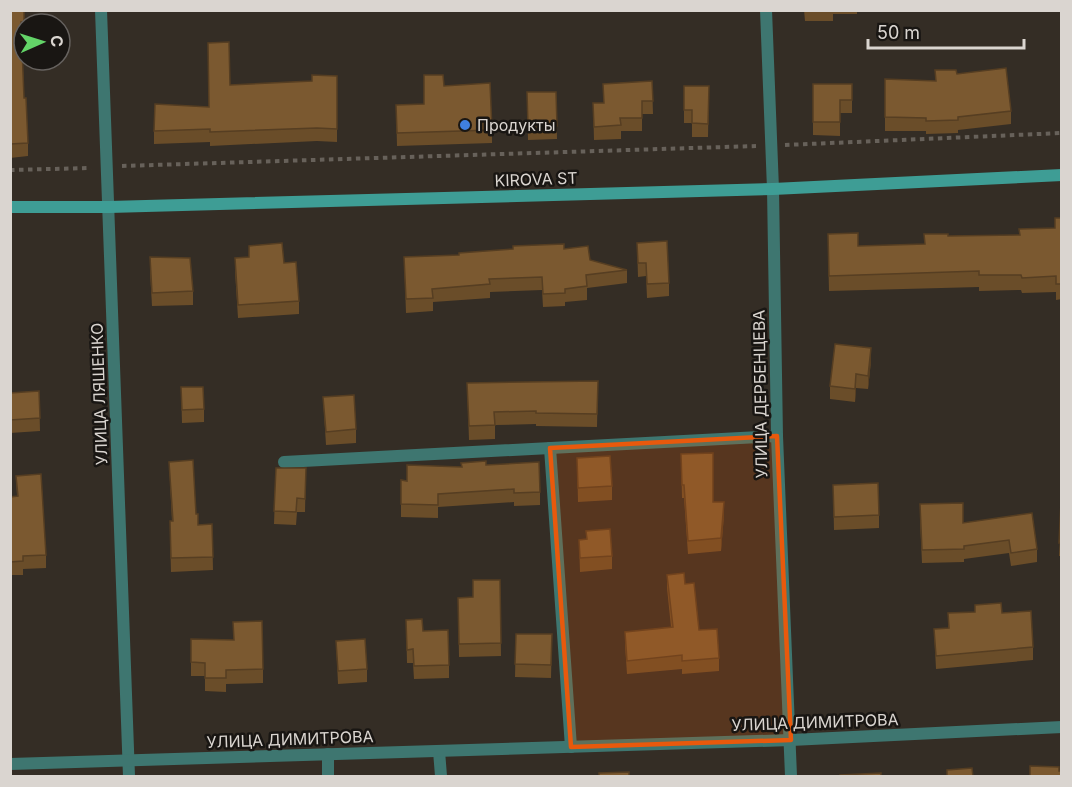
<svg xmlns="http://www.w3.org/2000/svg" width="1072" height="787" font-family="Inter,sans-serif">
	<rect width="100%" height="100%" fill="#342d25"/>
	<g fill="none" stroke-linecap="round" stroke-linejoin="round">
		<g stroke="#67615a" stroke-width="4" stroke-dasharray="4.5 4.5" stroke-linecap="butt">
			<path d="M785,145L1062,133"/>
			<path d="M122,166L756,146"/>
			<path d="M10,170L91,168"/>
		</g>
		<g stroke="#3e7670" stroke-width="12">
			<path d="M101,10L129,776"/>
			<path d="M766,10L773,189L777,436L791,776"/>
			<path d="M550,448L571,747"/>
			<path d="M284,462L777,436"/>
			<path d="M439,751L441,776"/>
			<path d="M328,754V776"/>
			<path d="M10,764L791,740L1062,727"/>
		</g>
		<path stroke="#3e9d95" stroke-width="12" d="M10,207H109L773,189L1062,175"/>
	</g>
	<g fill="#6a4d29">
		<path d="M10,10L24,22V35H22L24,98L28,143V156L10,158Z"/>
		<path d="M804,10H857V14H833V21H805Z"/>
		<path d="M957,74L1011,111V124L958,130V133L926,134V131H885V79L935,81Z"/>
		<path d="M337,76V142L317,141L210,146V142L154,144V131L209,107L230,85L312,81Z"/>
		<path d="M652,81L653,114H642V131H621V139L594,140L593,103H604Z"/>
		<path d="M813,84H852V113H840V136L813,135Z"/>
		<path d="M444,86L492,130V143L397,146L396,105L424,104Z"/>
		<path d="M684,86H709L708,137H692V123H684Z"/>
		<path d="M527,92H556L557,139L528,140Z"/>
		<path d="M1062,218V299L1056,300V292L1022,293L1021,290L979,291V287L829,291L828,249L924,244L948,236L1019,235L1055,228Z"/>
		<path d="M637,243L669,283V296L647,298L646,276L638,277Z"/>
		<path d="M249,246L299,301V314L238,318L235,271V258L249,257Z"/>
		<path d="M513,249H564L590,260L627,270V283L587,288V300L565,302V306L543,307L542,290L490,292V298L433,302V311L406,313L404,257L459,255Z"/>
		<path d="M150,270L193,291V305L152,306Z"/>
		<path d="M871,361L868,389L856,388L855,402L830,399V386Z"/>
		<path d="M598,381L597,427L536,426V424L495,425V439L469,440L467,383Z"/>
		<path d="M181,387L204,409V422L182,423Z"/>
		<path d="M39,391L40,431L10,433V393Z"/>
		<path d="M323,397L356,429V443L326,445Z"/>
		<path d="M681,454L713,502L724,515L721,551L688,554L684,498H682Z"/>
		<path d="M577,458L612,486V500L578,502Z"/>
		<path d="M169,462L196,514L198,525L212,524L213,570L171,572L170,535L172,521Z"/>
		<path d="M486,465L540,492V505L514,506V502L438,507V518L401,517V480L407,481L461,467Z"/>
		<path d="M276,468H306L305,512H297L296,525L274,524Z"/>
		<path d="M16,476L46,555V568L23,569V575H10V497L17,496Z"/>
		<path d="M833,485L879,515V528L834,530Z"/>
		<path d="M1062,502V556H1059Z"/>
		<path d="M920,518L963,523L1037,549V562L1011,566L1009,553L964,559V562L922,563Z"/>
		<path d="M586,531L612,556V569L580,572L579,540L586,539Z"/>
		<path d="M667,575L685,584L699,630L719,658V671L682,674V669L627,674L625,645V632L671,627L667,588Z"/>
		<path d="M500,580L501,656L459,657L458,598L473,597Z"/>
		<path d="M975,605L1002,613L1033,647V660L936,669L934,629L948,628V613L975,612Z"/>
		<path d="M406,620L423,631L449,665V678L414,679L413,663H407Z"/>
		<path d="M233,622L263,669V683L226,684V692L205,691V676H191V639L234,640Z"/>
		<path d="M516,634H552L551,678L515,677Z"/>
		<path d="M336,641L367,669V682L338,684Z"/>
	</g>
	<g fill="#563e22">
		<path d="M871,348V361L868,389V376Z"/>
		<path d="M856,374V388L855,402V389Z"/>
		<path d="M724,502V515L721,551V538Z"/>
	</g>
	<g fill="#7b5930" stroke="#563e22" stroke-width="1.5">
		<path d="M10,10H24V22H21L24,98H26L28,143L10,144Z"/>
		<path d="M229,42L230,85L312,81V75L337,76V129L317,128L210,132V129L154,131L155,104L209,107L208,43Z"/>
		<path d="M1006,68L1011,111L958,117V120L926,121V118L885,117V79L936,81L935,70H956L957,74Z"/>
		<path d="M424,75H443L444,86L490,83L492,130L397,133L396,105L424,104Z"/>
		<path d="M652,81L653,101H642V118H620L621,125L594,127L593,103H604L603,84Z"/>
		<path d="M813,84H852V100H840V122H813Z"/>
		<path d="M684,86H709L708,124L692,123V110H684Z"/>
		<path d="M527,92H556L557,126H528Z"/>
		<path d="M1055,218H1062V284H1056V276L1022,278L1021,275H979V271L829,276L828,234L858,233V246L925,244L924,234H948V236L1020,235L1019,229L1055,228Z"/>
		<path d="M667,241L669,283L647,284L646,263H638L637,243Z"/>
		<path d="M282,243L284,263L296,262L299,301L238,305L235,258L249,257V246Z"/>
		<path d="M564,244V249L588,246L590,260L627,270L586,275L587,286L565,289V293L543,294L542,277L489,279L490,284L432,289L433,298L406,299L404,257L459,255V253L513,249V246Z"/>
		<path d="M150,257L190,258L193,291L152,293Z"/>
		<path d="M835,344L871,348L868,376L856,374L855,389L830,386Z"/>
		<path d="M598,381L597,414L536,413V411L494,412L495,425L469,426L467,383Z"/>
		<path d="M181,387H203L204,409L182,410Z"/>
		<path d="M39,391L40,418L10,420V393Z"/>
		<path d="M354,395L356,429L326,432L323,397Z"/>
		<path d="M713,453V502H724L721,538L688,541L684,485H682L681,454Z"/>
		<path d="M610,456L612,486L578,488L577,458Z"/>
		<path d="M193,460L196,514H198V525L212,524L213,557L171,558L170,521H173L169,462Z"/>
		<path d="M486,461V465L539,462L540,492L514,493V489L438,494V505L401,504V480L407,481V465L462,467L461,463Z"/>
		<path d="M276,468H306L305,499L297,498L296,512L274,511Z"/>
		<path d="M41,474L46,555L23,556V561L10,562V497L18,496L16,476Z"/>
		<path d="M878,483L879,515L834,517L833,485Z"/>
		<path d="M1061,502H1062V543H1059Z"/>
		<path d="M963,503V523L1032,513L1037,549L1011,553L1009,540L964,546V549L922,550L920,504Z"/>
		<path d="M610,529L612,556L580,558L579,540L587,539L586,531Z"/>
		<path d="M684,573L685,584L694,583L699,630L717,629L719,658L682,661V655L627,661L625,632L673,627L667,575Z"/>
		<path d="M473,580H500L501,643L459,644L458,598L473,597Z"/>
		<path d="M1001,603L1002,613L1031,611L1033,647L936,656L934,629L949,628L948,613L975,612V605Z"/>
		<path d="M422,619L423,631L448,630L449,665L414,666L413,649L407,650L406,620Z"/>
		<path d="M262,621L263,669L226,670V678H205V663L191,662V639L234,640L233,622Z"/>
		<path d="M516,634H552L551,665L515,664Z"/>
		<path d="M365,639L367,669L338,671L336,641Z"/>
		<path d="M1030,766L1059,767V771H1062V777H1030Z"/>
		<path d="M972,768L973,777H947V770Z"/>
		<path d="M629,772V777H599V773Z"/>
		<path d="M881,773V777H840V775Z"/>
	</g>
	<path fill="#e8590c" fill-opacity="0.2" stroke="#e8590c" stroke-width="4.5" stroke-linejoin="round" d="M777,436L791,740L571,747L550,448Z"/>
	<circle fill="#3f7fe0" stroke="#191613" stroke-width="2" cx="465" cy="125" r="6"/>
	<g text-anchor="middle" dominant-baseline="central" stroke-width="5" stroke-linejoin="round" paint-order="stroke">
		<g font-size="16" fill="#dad5d0" stroke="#191613" text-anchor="start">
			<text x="477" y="125">Продукты</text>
		</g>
		<g font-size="16" fill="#dad5d0" stroke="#191613">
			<text transform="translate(536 179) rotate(-2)">KIROVA ST</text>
			<text transform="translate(99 394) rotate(-92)">УЛИЦА ЛЯШЕНКО</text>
			<text transform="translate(760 394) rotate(-91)">УЛИЦА ДЕРБЕНЦЕВА</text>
			<text transform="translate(815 722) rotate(-2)">УЛИЦА ДИМИТРОВА</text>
			<text transform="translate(290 739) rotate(-2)">УЛИЦА ДИМИТРОВА</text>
		</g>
	</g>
	<rect width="1072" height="787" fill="none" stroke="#dad5d0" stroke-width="24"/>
	<g transform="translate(42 42) rotate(87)"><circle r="28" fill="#191613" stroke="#66625f" stroke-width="1.5"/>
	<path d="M0-4.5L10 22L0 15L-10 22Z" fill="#63d468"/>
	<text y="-9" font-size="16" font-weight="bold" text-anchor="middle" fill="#dad5d0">С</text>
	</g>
	<path d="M868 39v9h156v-9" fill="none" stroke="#dad5d0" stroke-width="3"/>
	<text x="877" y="39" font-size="18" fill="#dad5d0" stroke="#191613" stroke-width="4.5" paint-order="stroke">50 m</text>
</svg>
